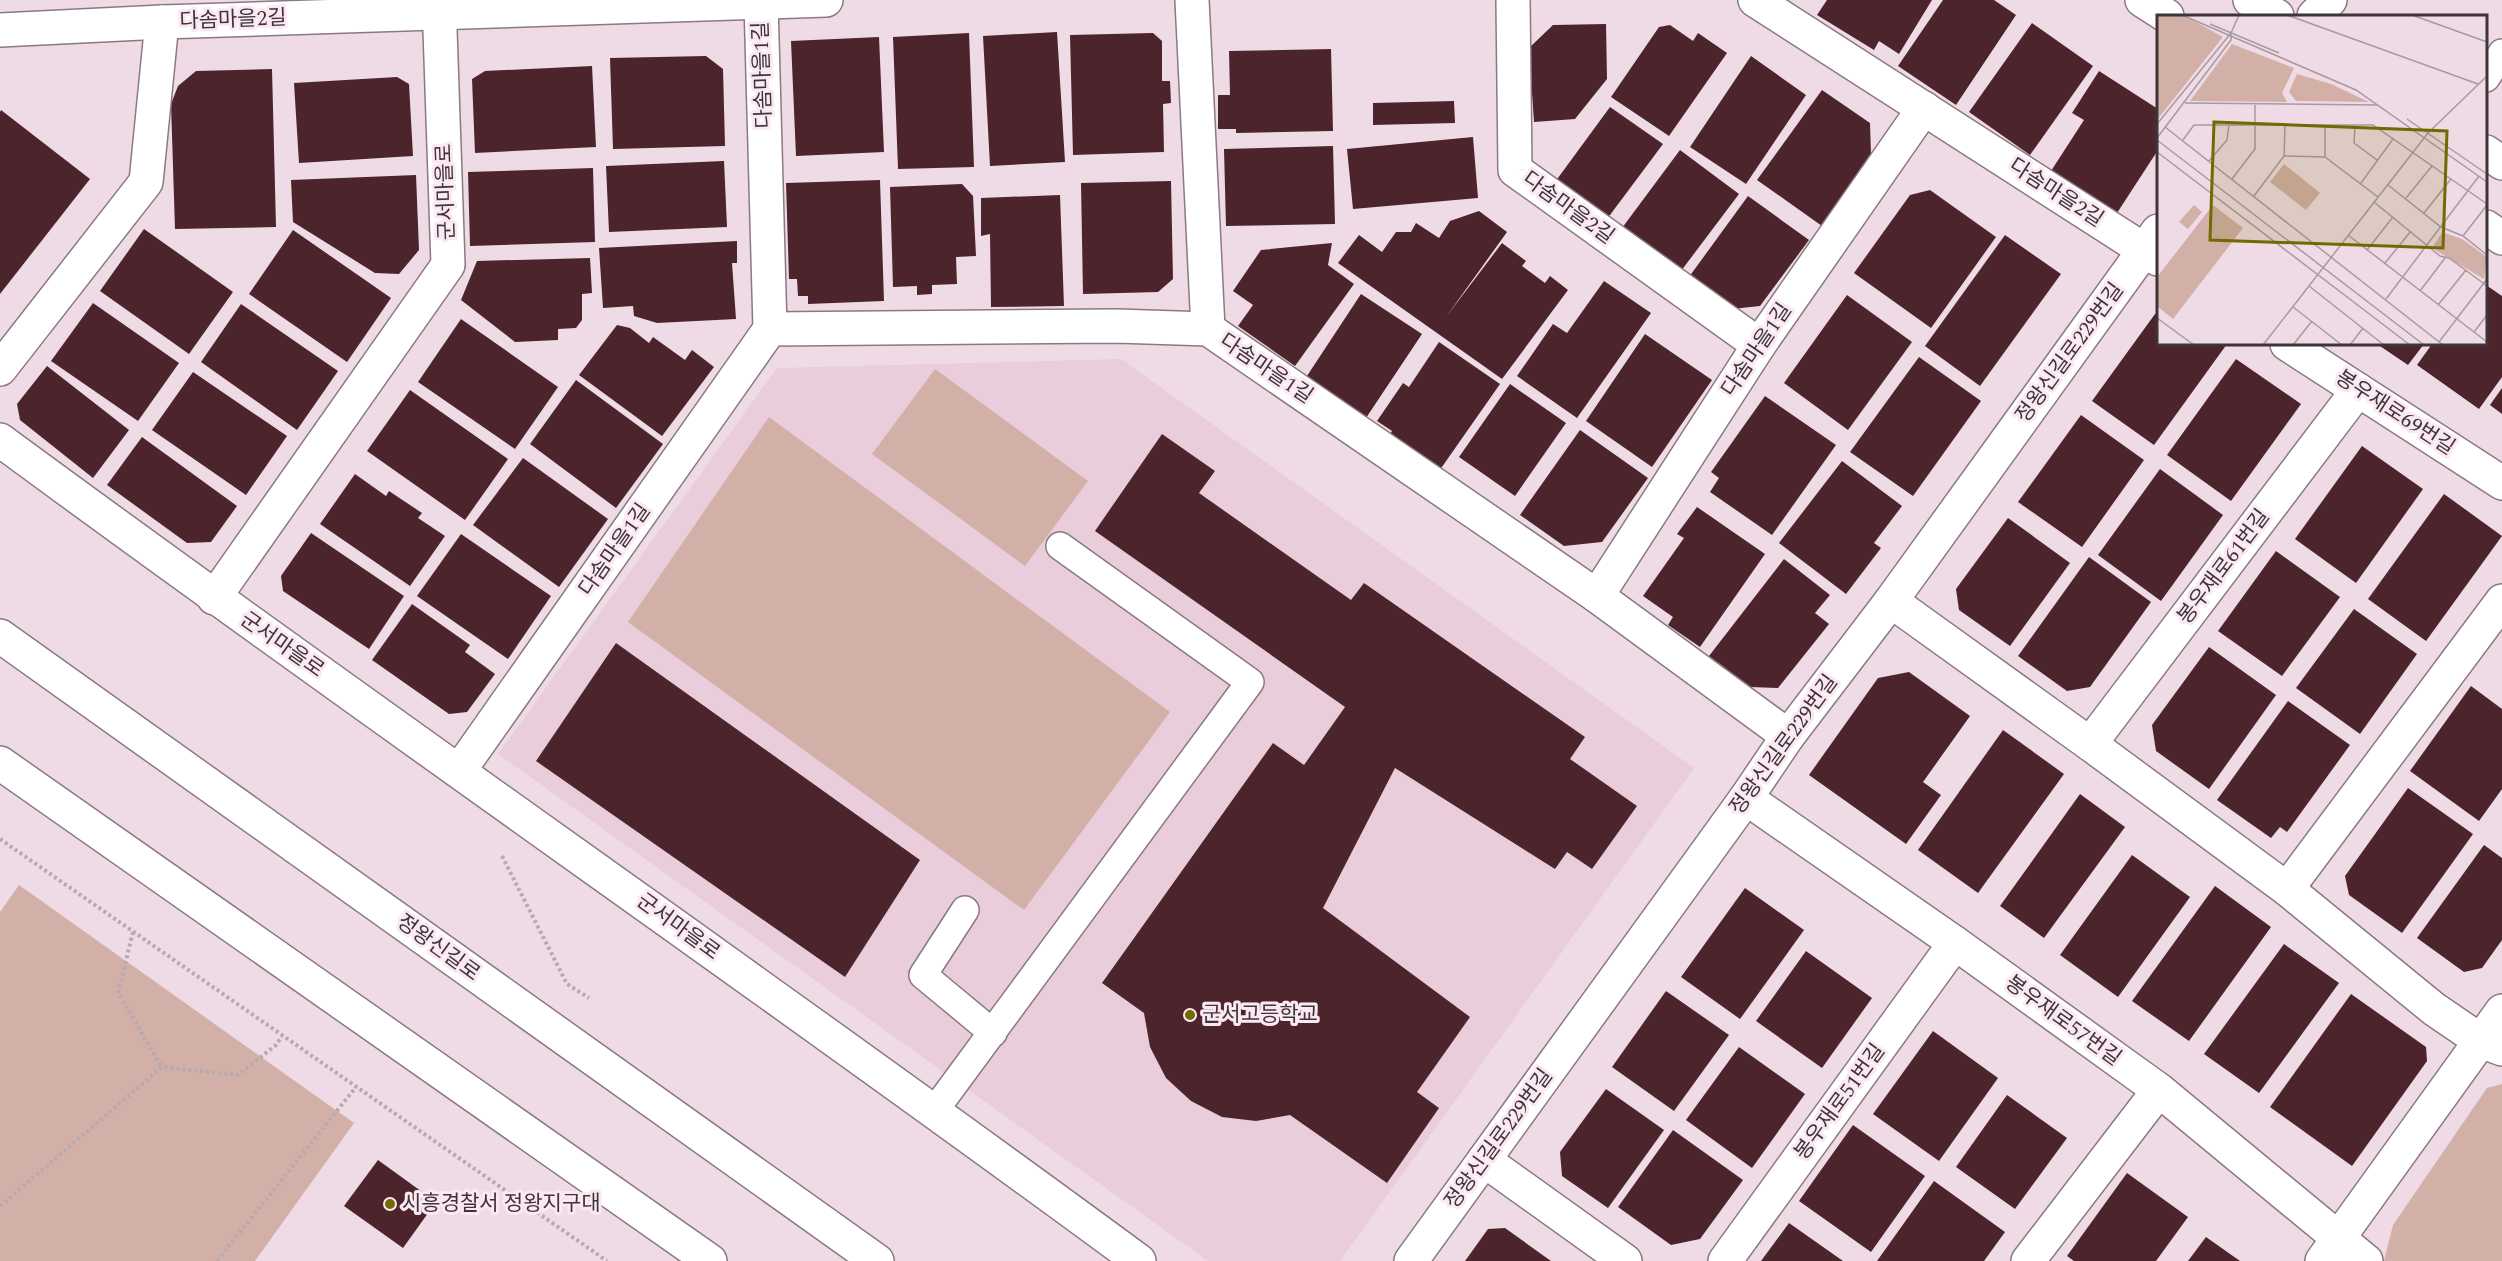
<svg xmlns="http://www.w3.org/2000/svg" width="2502" height="1261" font-family="Spectral,'Noto Sans KR',serif">
	<rect width="100%" height="100%" fill="#efdbe5"/>
	<path fill="#e9cddb" d="M1121,359L1694,768L1340,1261H1208L498,754L777,368Z"/>
	<g fill="#d2b0a8">
		<path d="M935,369L1088,481L1025,566L872,454Z"/>
		<path d="M769,417L1170,712L1024,910L628,622Z"/>
		<path d="M19,885L354,1123L255,1261H0V912Z"/>
		<path d="M2502,1084V1261H2384L2393,1225L2487,1088Z"/>
	</g>
	<g fill="#4c242b">
		<path d="M1827,0H1932L1899,54L1879,41L1874,50L1817,15Z"/>
		<path d="M1943,0H1994L2016,15L1956,105L1898,66Z"/>
		<path d="M2032,23L2093,66L2030,155L1969,112Z"/>
		<path d="M1606,24L1607,79L1575,119L1534,122L1529,48L1553,25Z"/>
		<path d="M1670,25L1693,41L1698,33L1727,53L1669,136L1611,97L1659,27Z"/>
		<path d="M1057,32L1065,162L990,166L983,36Z"/>
		<path d="M969,33L974,167L898,169L893,37Z"/>
		<path d="M1153,33L1162,41V81H1170L1171,103L1163,104L1164,152L1073,155L1070,35Z"/>
		<path d="M879,37L884,152L796,156L791,41Z"/>
		<path d="M1331,49L1333,131L1236,133V129H1218V95H1230L1229,51Z"/>
		<path d="M706,56L723,69L725,146L613,149L610,58Z"/>
		<path d="M1751,56L1806,95L1746,184L1690,147Z"/>
		<path d="M592,66L596,147L475,153L472,79L485,71Z"/>
		<path d="M272,69L276,227L175,229L171,104L178,86L196,71Z"/>
		<path d="M2099,71L2158,109V150L2117,213L2051,171L2084,120L2072,113Z"/>
		<path d="M397,77L409,84L413,156L299,163L294,83Z"/>
		<path d="M1822,90L1870,123L1871,156L1822,226L1757,180Z"/>
		<path d="M1454,101L1455,123L1373,125V103Z"/>
		<path d="M1610,107L1663,144L1607,219L1555,182Z"/>
		<path d="M1,110L90,179L0,294V112Z"/>
		<path d="M1473,137L1478,198L1353,209L1347,149Z"/>
		<path d="M1333,146L1335,224L1226,226L1224,149Z"/>
		<path d="M1680,150L1739,194L1681,271L1622,228Z"/>
		<path d="M724,161L727,227L609,232L606,166Z"/>
		<path d="M593,168L595,242L470,246L468,172Z"/>
		<path d="M416,175L419,250L399,274L375,273L293,222L291,180Z"/>
		<path d="M880,180L884,301L808,304V296H798L797,279H789L786,183Z"/>
		<path d="M1171,181L1173,279L1158,292L1083,294L1081,183Z"/>
		<path d="M962,184L973,196L976,256L956,257L957,284L932,285V294L917,295V286L893,287L890,187Z"/>
		<path d="M1930,190L1996,237L1931,328L1854,273L1910,195Z"/>
		<path d="M1060,195L1064,306L991,307L990,234L981,236V198Z"/>
		<path d="M1748,196L1809,240L1760,306L1732,309L1689,277Z"/>
		<path d="M1479,211L1507,232L1446,317L1502,243L1526,261L1522,266L1545,283L1550,276L1568,290L1502,379L1338,263L1359,235L1382,252L1396,232H1411L1416,223L1439,238L1450,221Z"/>
		<path d="M144,229L233,292L189,354L100,291Z"/>
		<path d="M293,230L391,298L347,362L249,294Z"/>
		<path d="M2005,235L2061,274L1980,386L1925,346Z"/>
		<path d="M737,241V263H732L736,319L657,323L634,316L633,306L603,308L599,248Z"/>
		<path d="M1332,243L1328,265L1354,284L1295,366L1238,326L1253,305L1233,291L1261,250Z"/>
		<path d="M590,258L592,293L582,294V320L576,328L558,329V340L515,342L461,300L477,261Z"/>
		<path d="M1604,281L1651,313L1577,418L1517,376L1553,324L1567,333Z"/>
		<path d="M2486,285L2502,296V377L2479,409L2417,365L2432,344H2486Z"/>
		<path d="M1361,294L1422,334L1366,418L1305,379Z"/>
		<path d="M1847,295L1912,342L1848,430L1784,383Z"/>
		<path d="M93,303L179,363L138,421L51,361Z"/>
		<path d="M241,304L338,371L297,430L201,362Z"/>
		<path d="M2158,313V344H2227L2154,445L2092,401L2155,314Z"/>
		<path d="M461,319L558,387L515,449L418,382Z"/>
		<path d="M617,325L630,328L649,343L653,337L685,360L692,350L714,367L662,436L579,375Z"/>
		<path d="M1645,334L1712,380L1652,467L1586,421Z"/>
		<path d="M1439,342L1500,384L1437,474L1387,439L1392,431L1377,421L1403,383L1409,387Z"/>
		<path d="M2377,344H2424L2408,365Z"/>
		<path d="M1919,357L1981,401L1913,496L1850,452Z"/>
		<path d="M2236,359L2301,404L2231,501L2167,455Z"/>
		<path d="M47,366L129,430L93,478L20,420L17,404Z"/>
		<path d="M193,372L287,436L246,495L152,430Z"/>
		<path d="M576,380L663,444L616,508L530,444Z"/>
		<path d="M1510,384L1566,423L1515,496L1459,457Z"/>
		<path d="M2502,388V414L2490,405Z"/>
		<path d="M410,390L508,459L465,520L367,451Z"/>
		<path d="M1765,396L1836,445L1772,535L1710,492L1719,478L1711,472Z"/>
		<path d="M2081,415L2144,460L2082,547L2018,502Z"/>
		<path d="M1580,430L1648,478L1602,542L1564,546L1520,515Z"/>
		<path d="M1162,434L1215,471L1199,493L1351,600L1364,583L1585,737L1570,759L1637,806L1592,869L1567,852L1555,869L1395,768L1323,908L1470,1017L1417,1092L1439,1108L1387,1183L1290,1115L1256,1121L1222,1117L1191,1101L1166,1078L1150,1047L1144,1013L1102,983L1273,743L1304,765L1345,707L1095,531Z"/>
		<path d="M142,437L237,506L211,542L187,543L107,485Z"/>
		<path d="M2362,446L2423,489L2356,583L2295,539Z"/>
		<path d="M523,458L608,519L559,587L473,525Z"/>
		<path d="M1842,461L1902,506L1874,543L1881,548L1846,594L1779,543Z"/>
		<path d="M2160,469L2223,515L2161,601L2098,555Z"/>
		<path d="M355,474L386,496L389,491L422,513L418,518L445,536L410,586L320,524Z"/>
		<path d="M2444,494L2502,536L2426,641L2368,599Z"/>
		<path d="M1697,507L1765,554L1700,647L1668,625L1673,617L1643,596L1684,538L1677,534Z"/>
		<path d="M2008,518L2070,563L2010,646L1959,610L1956,589Z"/>
		<path d="M311,533L404,596L369,649L283,591L281,576Z"/>
		<path d="M461,534L551,596L508,659L417,596Z"/>
		<path d="M2276,551L2340,597L2282,676L2218,631Z"/>
		<path d="M2089,557L2151,602L2090,687L2067,691L2018,656Z"/>
		<path d="M1784,559L1830,595L1815,613L1829,624L1778,688L1750,687L1709,656Z"/>
		<path d="M412,604L470,645L465,652L495,674L467,712L449,714L372,660Z"/>
		<path d="M2354,609L2417,654L2360,734L2296,688Z"/>
		<path d="M616,643L920,860L845,977L536,761Z"/>
		<path d="M2209,647L2276,695L2209,789L2156,751L2152,725Z"/>
		<path d="M1909,672L1970,716L1923,782L1941,795L1906,844L1809,775L1878,678Z"/>
		<path d="M2471,686L2502,709V789L2479,821L2410,771Z"/>
		<path d="M2288,701L2350,745L2287,832L2280,827L2271,838L2217,800Z"/>
		<path d="M2003,730L2064,774L1978,893L1918,850Z"/>
		<path d="M2408,788L2473,834L2402,933L2349,895L2345,876Z"/>
		<path d="M2080,794L2125,827L2044,938L2000,906Z"/>
		<path d="M2484,845L2502,858V940L2482,968L2464,972L2417,938Z"/>
		<path d="M2132,855L2190,897L2118,997L2060,955Z"/>
		<path d="M2215,886L2271,927L2189,1041L2132,1001Z"/>
		<path d="M1745,888L1804,930L1740,1019L1681,977Z"/>
		<path d="M2284,944L2339,983L2259,1093L2204,1054Z"/>
		<path d="M1806,951L1872,998L1822,1068L1756,1021Z"/>
		<path d="M1666,991L1729,1035L1674,1111L1612,1067Z"/>
		<path d="M2351,994L2426,1047L2427,1061L2352,1166L2270,1107Z"/>
		<path d="M1933,1031L1998,1078L1939,1161L1873,1114Z"/>
		<path d="M1739,1047L1805,1094L1752,1168L1686,1120Z"/>
		<path d="M1606,1089L1664,1130L1608,1208L1562,1176L1560,1152Z"/>
		<path d="M2007,1095L2067,1138L2015,1209L1956,1167Z"/>
		<path d="M1853,1125L1925,1176L1871,1252L1799,1201Z"/>
		<path d="M1673,1130L1743,1180L1700,1239L1671,1245L1618,1207Z"/>
		<path d="M378,1160L436,1202L403,1248L344,1206Z"/>
		<path d="M2127,1173L2188,1217L2156,1261H2074L2067,1256Z"/>
		<path d="M1934,1181L2005,1232L1984,1261H1877Z"/>
		<path d="M1789,1223L1843,1261H1761Z"/>
		<path d="M1505,1228L1551,1261H1465L1488,1229Z"/>
		<path d="M2206,1237L2240,1261H2188Z"/>
	</g>
	<g fill="none" stroke-linecap="round" stroke-linejoin="round">
		<g stroke="#8b7982" stroke-width="30">
			<g id="service">
				<path d="M2486,78L2502,53"/>
				<path d="M965,910L923,975L993,1033"/>
				<path d="M935,1110L1250,682L1060,546"/>
			</g>
		</g>
		<g stroke="#8b7982" stroke-width="36">
			<g id="minor">
				<path d="M1192,0L1208,329"/>
				<path d="M1513,0L1515,170L1759,345"/>
				<path d="M1755,0L2158,259"/>
				<path d="M761,2L770,329"/>
				<path d="M2314,16L2330,0"/>
				<path d="M0,30L162,22L826,0"/>
				<path d="M2287,344L2502,483"/>
				<path d="M0,369L146,182L162,22"/>
				<path d="M0,440C377,718 762,983 1139,1261"/>
				<path d="M1597,596L1759,345L1924,108"/>
				<path d="M214,598L448,265L439,0"/>
				<path d="M1891,601L2090,744L2287,889L2434,1009L2481,1041L2502,1049"/>
				<path d="M2090,744L2358,390"/>
				<path d="M459,771L770,329L1117,326L1208,329L1597,596L1788,736"/>
				<path d="M1746,798L1955,943L2159,1090L2366,1261"/>
				<path d="M2287,889L2502,601"/>
				<path d="M1484,1160L1625,1261"/>
				<path d="M1725,1261L1955,943"/>
				<path d="M2028,1261L2159,1090"/>
				<path d="M2322,1261L2502,1011"/>
			</g>
		</g>
		<g stroke="#8b7982" stroke-width="36">
			<g id="tertiary">
				<path d="M0,636L877,1261"/>
				<path d="M0,763L710,1261"/>
				<path d="M1411,1261L1746,798L1788,736L1891,601L2158,231"/>
			</g>
		</g>
		<g stroke="#8b7982" stroke-width="36">
			<g id="secondary">
				<path d="M2142,0L2167,16"/>
				<path d="M2250,0L2277,16"/>
				<path d="M2486,152L2502,163"/>
				<path d="M2486,227L2502,238"/>
			</g>
		</g>
		<g stroke="#b8a8b0" stroke-width="4" stroke-dasharray="3 3" stroke-linecap="butt">
			<path d="M0,839L607,1261"/>
			<path d="M502,856L567,984L589,998"/>
			<path d="M133,932L118,993L162,1067"/>
			<path d="M0,1206L162,1067L238,1075L276,1045L282,1036"/>
			<path d="M217,1261L356,1087"/>
		</g>
		<use href="#service" stroke="#fff" stroke-width="27"/>
		<use href="#minor" stroke="#fff" stroke-width="33"/>
		<use href="#tertiary" stroke="#fff" stroke-width="33"/>
		<use href="#secondary" stroke="#fff" stroke-width="33"/>
	</g>
	<g fill="#716901" stroke="#fce8f2" stroke-width="2">
		<circle cx="1190" cy="1015" r="6"/>
		<circle cx="390" cy="1204" r="6"/>
	</g>
	<g text-anchor="middle" dominant-baseline="central" stroke-width="6" stroke-linejoin="round" paint-order="stroke">
		<g font-size="21" fill="#3d3539" stroke="#fce8f2">
			<text transform="translate(233 20) rotate(-2)">다솜마을2길</text>
			<text transform="translate(763 75) rotate(-92)">다솜마을1길</text>
			<text transform="translate(446 192) rotate(-92)">군서마을로</text>
			<text transform="translate(2056 193) rotate(33)">다솜마을2길</text>
			<text transform="translate(1568 208) rotate(36)">다솜마을2길</text>
			<text transform="translate(1757 350) rotate(-56)">다솜마을1길</text>
			<text transform="translate(2070 353) rotate(-54)">정왕신길로229번길</text>
			<text transform="translate(1266 369) rotate(34)">다솜마을1길</text>
			<text transform="translate(2395 413) rotate(33)">봉우재로69번길</text>
			<text transform="translate(615 550) rotate(-55)">다솜마을1길</text>
			<text transform="translate(2224 567) rotate(-53)">봉우재로61번길</text>
			<text transform="translate(282 645) rotate(35)">군서마을로</text>
			<text transform="translate(1784 745) rotate(-54)">정왕신길로229번길</text>
			<text transform="translate(678 927) rotate(36)">군서마을로</text>
			<text transform="translate(438 948) rotate(36)">정왕신길로</text>
			<text transform="translate(2063 1021) rotate(36)">봉우재로57번길</text>
			<text transform="translate(1840 1102) rotate(-54)">봉우재로51번길</text>
			<text transform="translate(1499 1139) rotate(-54)">정왕신길로229번길</text>
		</g>
		<g font-size="21" fill="#3d3539" stroke="#fce8f2" text-anchor="start">
			<text x="1202" y="1015">군서고등학교</text>
			<text x="402" y="1204">시흥경찰서 정왕지구대</text>
		</g>
	</g>
	<g transform="translate(2157 15)">
		<rect width="330" height="330" fill="#efdbe5"/>
		<path d="M0,0H26L66,22L0,105ZM75,29L137,53L125,78L130,87L33,86ZM140,59L174,69L212,87L139,86L132,77ZM127,149L163,178L149,195L113,167ZM37,190L45,197L31,214L22,207ZM56,190L86,213L16,304L0,291V262ZM285,217L305,224L330,242L327,264L275,233Z" fill="#d2b0a8"/>
		<path fill="none" stroke="#a899a0" stroke-width="1.5" d="M25,0L199,75L330,167M130,0L321,69M255,0L330,27M53,9L122,38M74,18L82,0M28,88L220,90M250,104L330,159M0,109L74,18M168,110V142M198,110L197,128L220,145M8,112L286,330M0,123L74,25V19M0,125L267,330M26,125L37,110H216L330,189M0,137L253,330M127,141L128,110M52,146L70,125L72,110M75,164L98,134V90M204,168L236,124M231,170L284,212L306,221L330,240M97,181L127,141L168,142L221,182M249,183L275,151M217,187L283,241L292,243L330,271M267,198L294,164M191,220L330,327M306,221L330,190M210,235L236,202M228,248L254,216M152,271L227,330M263,276L288,243M229,284L322,161M281,290L309,255M136,292L185,330M0,303L37,330M317,317L330,300M282,327L330,264M106,330L271,118L330,61M136,330L155,306M193,330L206,313"/>
		<path fill="#716901" fill-opacity="0.15" stroke="#716901" stroke-width="3" d="M57,107L290,116L286,233L53,225Z"/>
		<rect width="330" height="330" fill="none" stroke="#3d3539" stroke-width="3"/>
	</g>
</svg>
